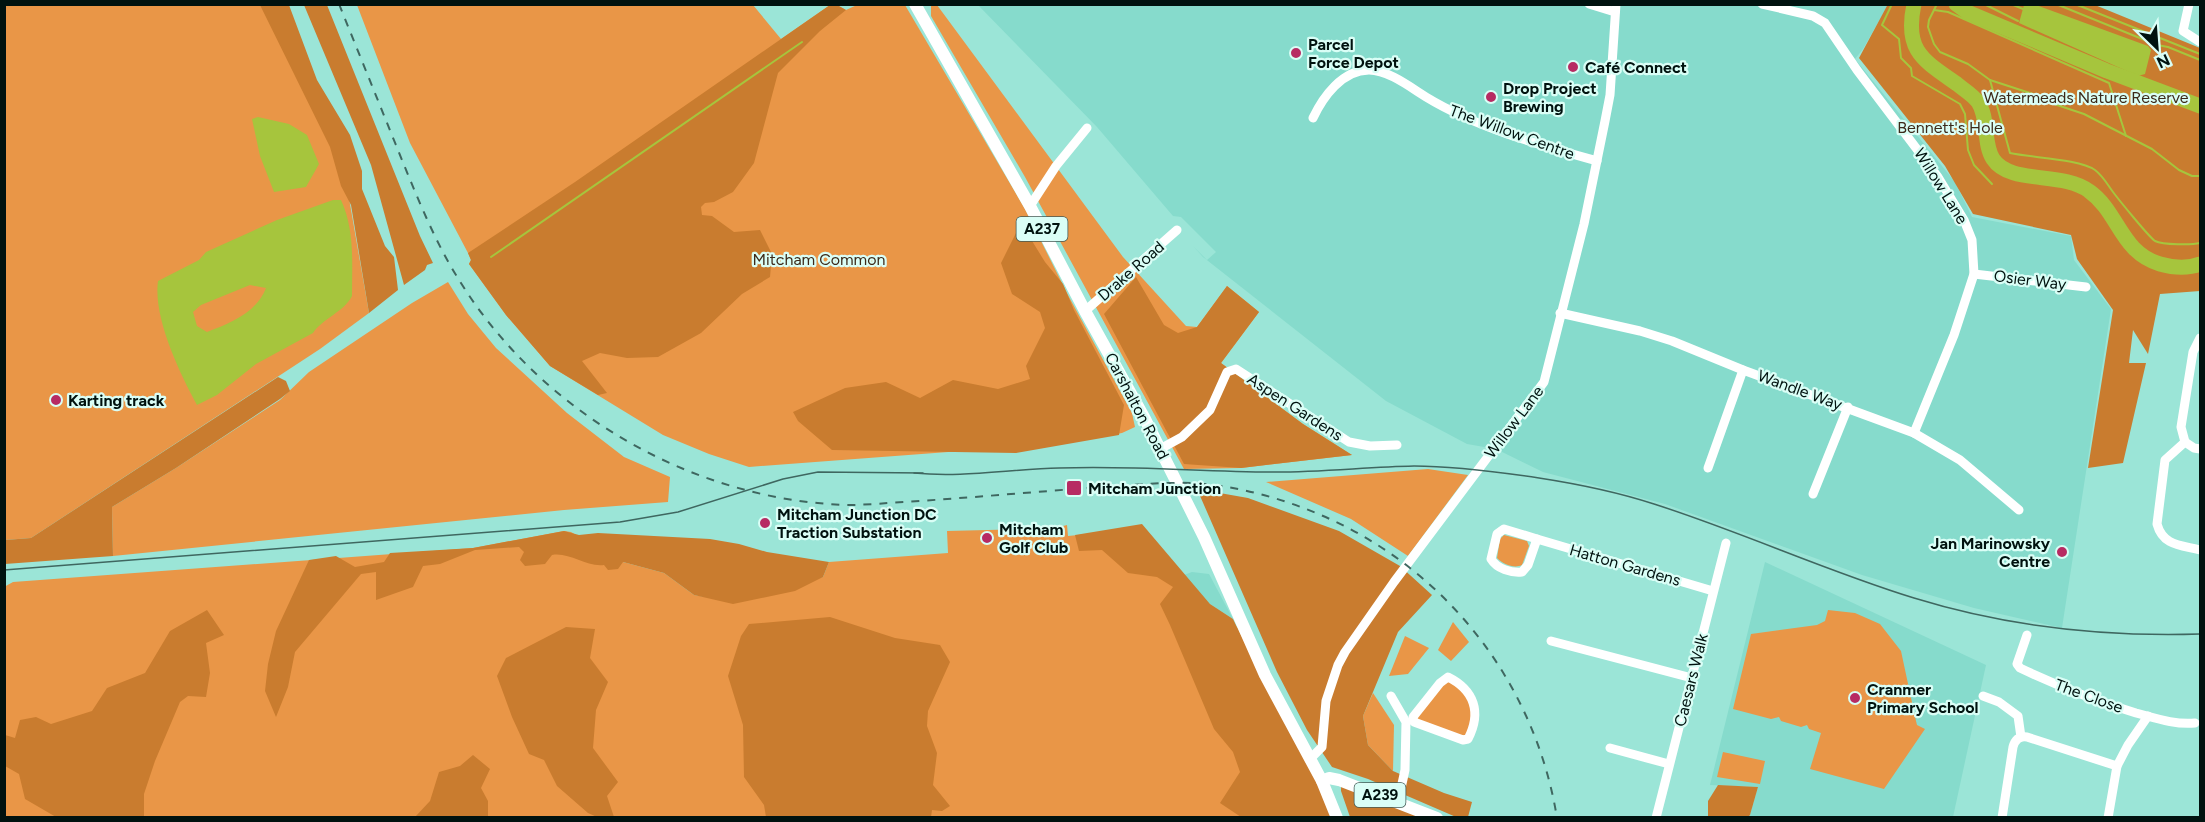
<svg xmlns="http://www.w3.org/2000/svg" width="2205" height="822" font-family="Figtree,sans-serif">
	<rect width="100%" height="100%" fill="#9be5d7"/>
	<g fill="#86dbcc">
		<path d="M978,5H1888L1863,49L1855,59L1955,182L1972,217L2071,236L2074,260L2111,309L2062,628L1974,608L1862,575L1665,504L1543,472L1496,449L1467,444L1386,401L1203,257L1193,246L1207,260L1216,252L1181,217L1173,216L1097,127Z"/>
		<path d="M1765,562L1986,665L1953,817H1748L1750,815L1758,787L1710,785Z"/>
		<path d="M1192,572L1209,574L1233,619L1210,604L1184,575Z"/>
	</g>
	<g fill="#e99647">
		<path d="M5,5H283L339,141L369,313L320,349L31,538L5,540Z"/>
		<path d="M357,5H753L781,39L830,5H837L846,10L857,5H905L1025,209L1069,297L1132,413L1135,427L1122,433L1068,443L749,467L709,454L663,435L550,366L506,315L469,264L471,260L468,253L410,143Z"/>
		<path d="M931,5H937L1123,257L1186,326L1197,327L1227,286L1259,312L1221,363L1303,424L1352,455L1241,468L1184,469L1025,177L931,16Z"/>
		<path d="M448,282L468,314L496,348L567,413L624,457L670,477L668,502L564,510L113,556L112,507L176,468L280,400L309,372L412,303Z"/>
		<path d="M1428,469L1468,475L1408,556L1351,519L1266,482Z"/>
		<path d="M1067,525L1068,536L1139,529L1205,609L1237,627L1332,817H5L4,587L13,582L473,548L564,531L571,532L623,562L664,573L694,595L712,598L823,577L829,562L948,553L947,531L1024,529L1039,532Z"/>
		<path d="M1504,535L1527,541L1529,546L1522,565C1514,569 1503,564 1497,558L1500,539Z"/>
		<path d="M1828,610L1855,613L1880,624L1901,651L1916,721L1917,725L1925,729L1884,789L1810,769L1821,733L1809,729L1807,725L1801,727L1781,721L1779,717L1771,719L1733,709L1751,634L1817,625L1825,621Z"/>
		<path d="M1453,622L1469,642L1451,661L1438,650Z"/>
		<path d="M1405,636L1429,648L1408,674L1389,676Z"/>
		<path d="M1453,681L1477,708L1465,737L1415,721L1441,683Z"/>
		<path d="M1373,693L1394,725L1393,771L1368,745L1363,716Z"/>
		<path d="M1723,752L1765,761L1760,784L1717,777Z"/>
	</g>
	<g fill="#c97c2f">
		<path d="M1888,4L2095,5L2200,48V291L2160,294L2148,354L2133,330L2129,363H2146L2123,463L2088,468L2113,310L2077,259L2071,235L1973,214L1945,166L1859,58Z"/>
		<path d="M260,5H289L317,80L350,135L362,171V189L385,246L394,257L398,290L369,313L351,205L341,186L330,147Z"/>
		<path d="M304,5H327L420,236L433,263L427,265L425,270L404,285L371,165Z"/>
		<path d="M830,5H837L846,10L820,31L778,73L754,163L733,192L714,202L705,203L701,207L702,215L712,216L734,232L760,230L772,254L770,277L742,294L701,333L658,357L627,358L600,353L582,361L607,393L598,395L550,366L506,315L469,264L471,260L468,253L575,182Z"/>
		<path d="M1021,223L1045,262L1063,284L1074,310L1124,405L1119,435L1016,453L832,450L798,421L793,412L845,388L886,382L920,398L953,380L998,389L1030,379L1026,366L1045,328L1040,312L1012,294L1001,263Z"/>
		<path d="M1136,277L1164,325L1178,333L1197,327L1227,286L1259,312L1221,363L1303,424L1352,455L1241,468L1184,464L1104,314Z"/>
		<path d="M278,377L286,381L290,391L280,399L176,468L112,507L113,556L5,564V540L31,538Z"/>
		<path d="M1197,489L1248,498L1339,531L1400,566L1432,595L1398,632L1363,716L1368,745L1393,771L1444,793L1472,802L1468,817H1456L1368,779L1332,767L1307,730L1277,672Z"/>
		<path d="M1142,524L1210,604L1233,619L1259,673L1316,776L1331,817H1241L1220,803L1240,772L1233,752L1214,729L1170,625L1160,604L1173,587L1157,577L1128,573L1102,550L1079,551L1075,535Z"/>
		<path d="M564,531L579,535L598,533L710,539L739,544L767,552L829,562L823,577L795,591L733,604L694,595L664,573L623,562L618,569L608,570L604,565C585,567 570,552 552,555L545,564L525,566L520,560L524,552L519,547L475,550L440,564L423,566L413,587L376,600V572L361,574L295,652L288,687L276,717L265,691L268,664L276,631L309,560L336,556L355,567L384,562L390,553L473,548Z"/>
		<path d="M207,610L224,635L206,643L210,673L206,697L188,696L180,702L155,761L144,794V817H56L25,799L19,774L5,766V735L15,738L20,720L36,717L51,724L92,711L107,688L145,673L170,631Z"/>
		<path d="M830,617L895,638L940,645L950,662L928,711L927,726L937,753L933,785L950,806L942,811L932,810L931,817H766L764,805L744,777L743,725L728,676L741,636L749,624Z"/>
		<path d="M566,627L595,629L590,658L608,682L596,710L593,748L618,782L607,796L614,817H597L588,813L557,786L544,760L529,754L512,717L497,676L506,658Z"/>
		<path d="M473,755L490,769L481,788L488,801V817H415L430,801L439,772L460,766Z"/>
		<path d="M1718,785L1758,787L1750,815L1748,817H1708V801Z"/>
		<path d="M1341,786L1422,817H1350L1341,791Z"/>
	</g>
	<g fill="#a6c53d" fill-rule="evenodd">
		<path d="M2024,5H2036L2148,46L2151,50L2145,74L2138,76L2019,23Z"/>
		<path d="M258,117L289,124L307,135L319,164L306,187L274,192L260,156L252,119Z"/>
		<path d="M333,200H341C355,230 352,264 352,296C344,312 323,318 313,333L256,364L217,395L197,405C179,372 153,317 158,281L199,260L206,252L277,220ZM250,285L266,288C256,313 231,323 207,332L197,326L193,312L201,305Z"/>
	</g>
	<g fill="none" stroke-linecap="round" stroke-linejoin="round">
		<g stroke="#a6c53d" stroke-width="2">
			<path d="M1892,4L1882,25L1899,39L1901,58L1911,68L1912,76L1960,104L1965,114L1968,150L1974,165L1992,184"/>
			<path d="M1937,4L1929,20L1928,27L1934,44L1940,52L1968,64L1990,80L2039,96L2057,105L2084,114L2152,149L2179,170L2192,176H2200"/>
			<path d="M1984,4L2018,21"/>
			<path d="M2011,4L2023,9"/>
			<path d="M2056,4L2157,45L2168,47L2200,60"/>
			<path d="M2075,4L2200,54"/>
			<path d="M1960,7L1962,4"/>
			<path d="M1934,10L1948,12L2109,83L2126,136"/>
			<path d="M2138,76V82"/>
			<path d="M1990,80L2010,153C2033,158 2079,159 2095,170C2103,176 2107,184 2113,192C2119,200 2149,237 2155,241C2163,245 2192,245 2200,243"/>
			<path d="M491,257L802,42"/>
		</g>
		<g stroke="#a6c53d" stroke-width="15">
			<path d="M1914,4C1904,51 1923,60 1957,84C1963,89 1973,95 1978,102C1989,118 1983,144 1993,159C2010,185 2062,171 2089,191C2119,212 2120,252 2160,264C2174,268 2187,269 2200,264"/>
			<path d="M1956,4L1967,12L2107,71L2200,106"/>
		</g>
		<g stroke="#fff" stroke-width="9">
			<path d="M1589,4L1615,12"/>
			<path d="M1762,4L1813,16L1825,23L1857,70L1938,177L1964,220L1972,240L1974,274L1954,335L1914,433"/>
			<path d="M2189,4L2183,31L2200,42"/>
			<path d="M1313,118C1323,97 1342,70 1369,70C1388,70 1410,87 1426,97C1477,128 1540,145 1597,161"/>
			<path d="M1030,206L1056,166L1087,128"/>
			<path d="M1974,274L2086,287"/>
			<path d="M1085,311L1177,230"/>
			<path d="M1560,313L1640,331L1672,341L1743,370L1914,433L1960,460L2019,510"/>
			<path d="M2185,442L2181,427L2193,352L2200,338"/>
			<path d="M1160,449L1182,437L1210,410L1227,372L1236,369L1349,442L1370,446L1397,445"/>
			<path d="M2200,449L2194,448L2185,442L2165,460L2157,524C2163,546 2181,545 2200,550"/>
			<path d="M1708,468L1743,370"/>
			<path d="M1813,494L1848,407"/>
			<path d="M1504,529L1537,539L1528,565L1522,572C1511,573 1497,569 1491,559L1497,534Z"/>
			<path d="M1537,539L1713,591"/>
			<path d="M2027,635L2017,664L2020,668C2058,686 2096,701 2136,713C2155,718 2175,725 2195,723"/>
			<path d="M1551,641L1692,678"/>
			<path d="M1448,677C1474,690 1482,712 1468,739L1463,740L1414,722L1413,717L1440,683Z"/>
			<path d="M1391,696L1406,722L1405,770L1398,802"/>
			<path d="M1983,696L1999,702L2018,716L2021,737"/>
			<path d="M1610,748L1669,764"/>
			<path d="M1311,758L1322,747L1326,701L1338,665L1345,652L1394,582L1544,382L1584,224L1605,121L1610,95L1616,4"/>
			<path d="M1656,818L1726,543"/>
			<path d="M2002,818L2013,747C2015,740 2019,736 2027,737L2117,766"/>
			<path d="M2108,818L2117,766L2128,745L2148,716"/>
		</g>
		<g stroke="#fff" stroke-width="12">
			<path d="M915,4L1030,206L1085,311L1145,419L1204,537L1265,675L1322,781L1337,818"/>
			<path d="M1322,781L1329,778L1339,780L1437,818"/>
		</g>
		<g stroke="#3f6760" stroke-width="1.5">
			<path d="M914,473C963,478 1010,469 1059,468C1131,465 1204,472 1276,472C1322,472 1368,467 1414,466C1455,466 1499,472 1539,478C1578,484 1617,492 1654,504C1742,532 1826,571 1914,598C2008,627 2103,637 2200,634"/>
			<path d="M4,570L620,522L678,512L783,479L818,472L923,473"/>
		</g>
		<path stroke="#3f6760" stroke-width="2" stroke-dasharray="8 8" stroke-linecap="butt" d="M339,4C360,56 381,108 402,160C418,199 434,239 456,275C537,410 690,500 847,505C861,505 875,504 888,503C955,499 1021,493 1087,488C1122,486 1157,482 1191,483C1230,485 1270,495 1306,509C1439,560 1534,677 1557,818"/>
	</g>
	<g fill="#b72b63" stroke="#dafef6" stroke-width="2">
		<circle cx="1296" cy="53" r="6"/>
		<circle cx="1573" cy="67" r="6"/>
		<circle cx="1491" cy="97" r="6"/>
		<circle cx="56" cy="400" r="6"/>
		<rect x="1066" y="480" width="16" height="16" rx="3"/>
		<circle cx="765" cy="523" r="6"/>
		<circle cx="987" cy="538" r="6"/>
		<circle cx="2062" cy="552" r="6"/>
		<circle cx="1855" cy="698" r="6"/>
	</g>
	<g text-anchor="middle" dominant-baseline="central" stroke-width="4.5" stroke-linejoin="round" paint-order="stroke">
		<g fill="#dafef6" stroke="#415954" stroke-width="1.5">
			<rect x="1016.5" y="217" width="51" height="24" rx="4.5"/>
			<rect x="1354.5" y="783" width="51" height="24" rx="4.5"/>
		</g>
		<g font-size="15" font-weight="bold" fill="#00120f">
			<text x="1042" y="229">A237</text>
			<text x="1380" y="795">A239</text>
		</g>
		<g font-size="16" font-weight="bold" fill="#00120f" stroke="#dafef6" text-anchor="start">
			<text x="1308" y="44">Parcel<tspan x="1308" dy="18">Force Depot</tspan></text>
			<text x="1585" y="67">Café Connect</text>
			<text x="1503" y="88">Drop Project<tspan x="1503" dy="18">Brewing</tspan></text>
			<text x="68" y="400">Karting track</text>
			<text x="1088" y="488">Mitcham Junction</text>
			<text x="777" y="514">Mitcham Junction DC<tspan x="777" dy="18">Traction Substation</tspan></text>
			<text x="999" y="529">Mitcham<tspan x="999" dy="18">Golf Club</tspan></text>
			<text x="2050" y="543" text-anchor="end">Jan Marinowsky<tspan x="2050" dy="18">Centre</tspan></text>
			<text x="1867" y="689">Cranmer<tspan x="1867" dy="18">Primary School</tspan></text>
		</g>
		<g font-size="16" fill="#3c2919" stroke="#dafef6">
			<text x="2086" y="97">Watermeads Nature Reserve</text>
			<text x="1950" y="127">Bennett's Hole</text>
			<text x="819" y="259">Mitcham Common</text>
		</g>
		<g font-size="16" fill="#00120f" stroke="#dafef6">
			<text transform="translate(1512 132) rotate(20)">The Willow Centre</text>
			<text transform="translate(1941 186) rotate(58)">Willow Lane</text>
			<text transform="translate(1131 271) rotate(-41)">Drake Road</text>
			<text transform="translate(2030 280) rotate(7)">Osier Way</text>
			<text transform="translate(1800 390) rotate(20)">Wandle Way</text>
			<text transform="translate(1137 406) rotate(62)">Carshalton Road</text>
			<text transform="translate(1295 407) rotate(33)">Aspen Gardens</text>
			<text transform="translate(1514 422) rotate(-53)">Willow Lane</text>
			<text transform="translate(1625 565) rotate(16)">Hatton Gardens</text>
			<text transform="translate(1691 680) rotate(-76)">Caesars Walk</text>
			<text transform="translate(2089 696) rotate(20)">The Close</text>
		</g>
	</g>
	<rect width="2205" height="822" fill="none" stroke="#00120f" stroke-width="12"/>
	<g transform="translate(2157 48) rotate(155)" stroke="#dafef6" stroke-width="4.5" paint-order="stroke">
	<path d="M0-4.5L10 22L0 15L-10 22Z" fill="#00120f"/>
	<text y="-9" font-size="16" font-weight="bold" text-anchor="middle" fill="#00120f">N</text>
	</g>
</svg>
